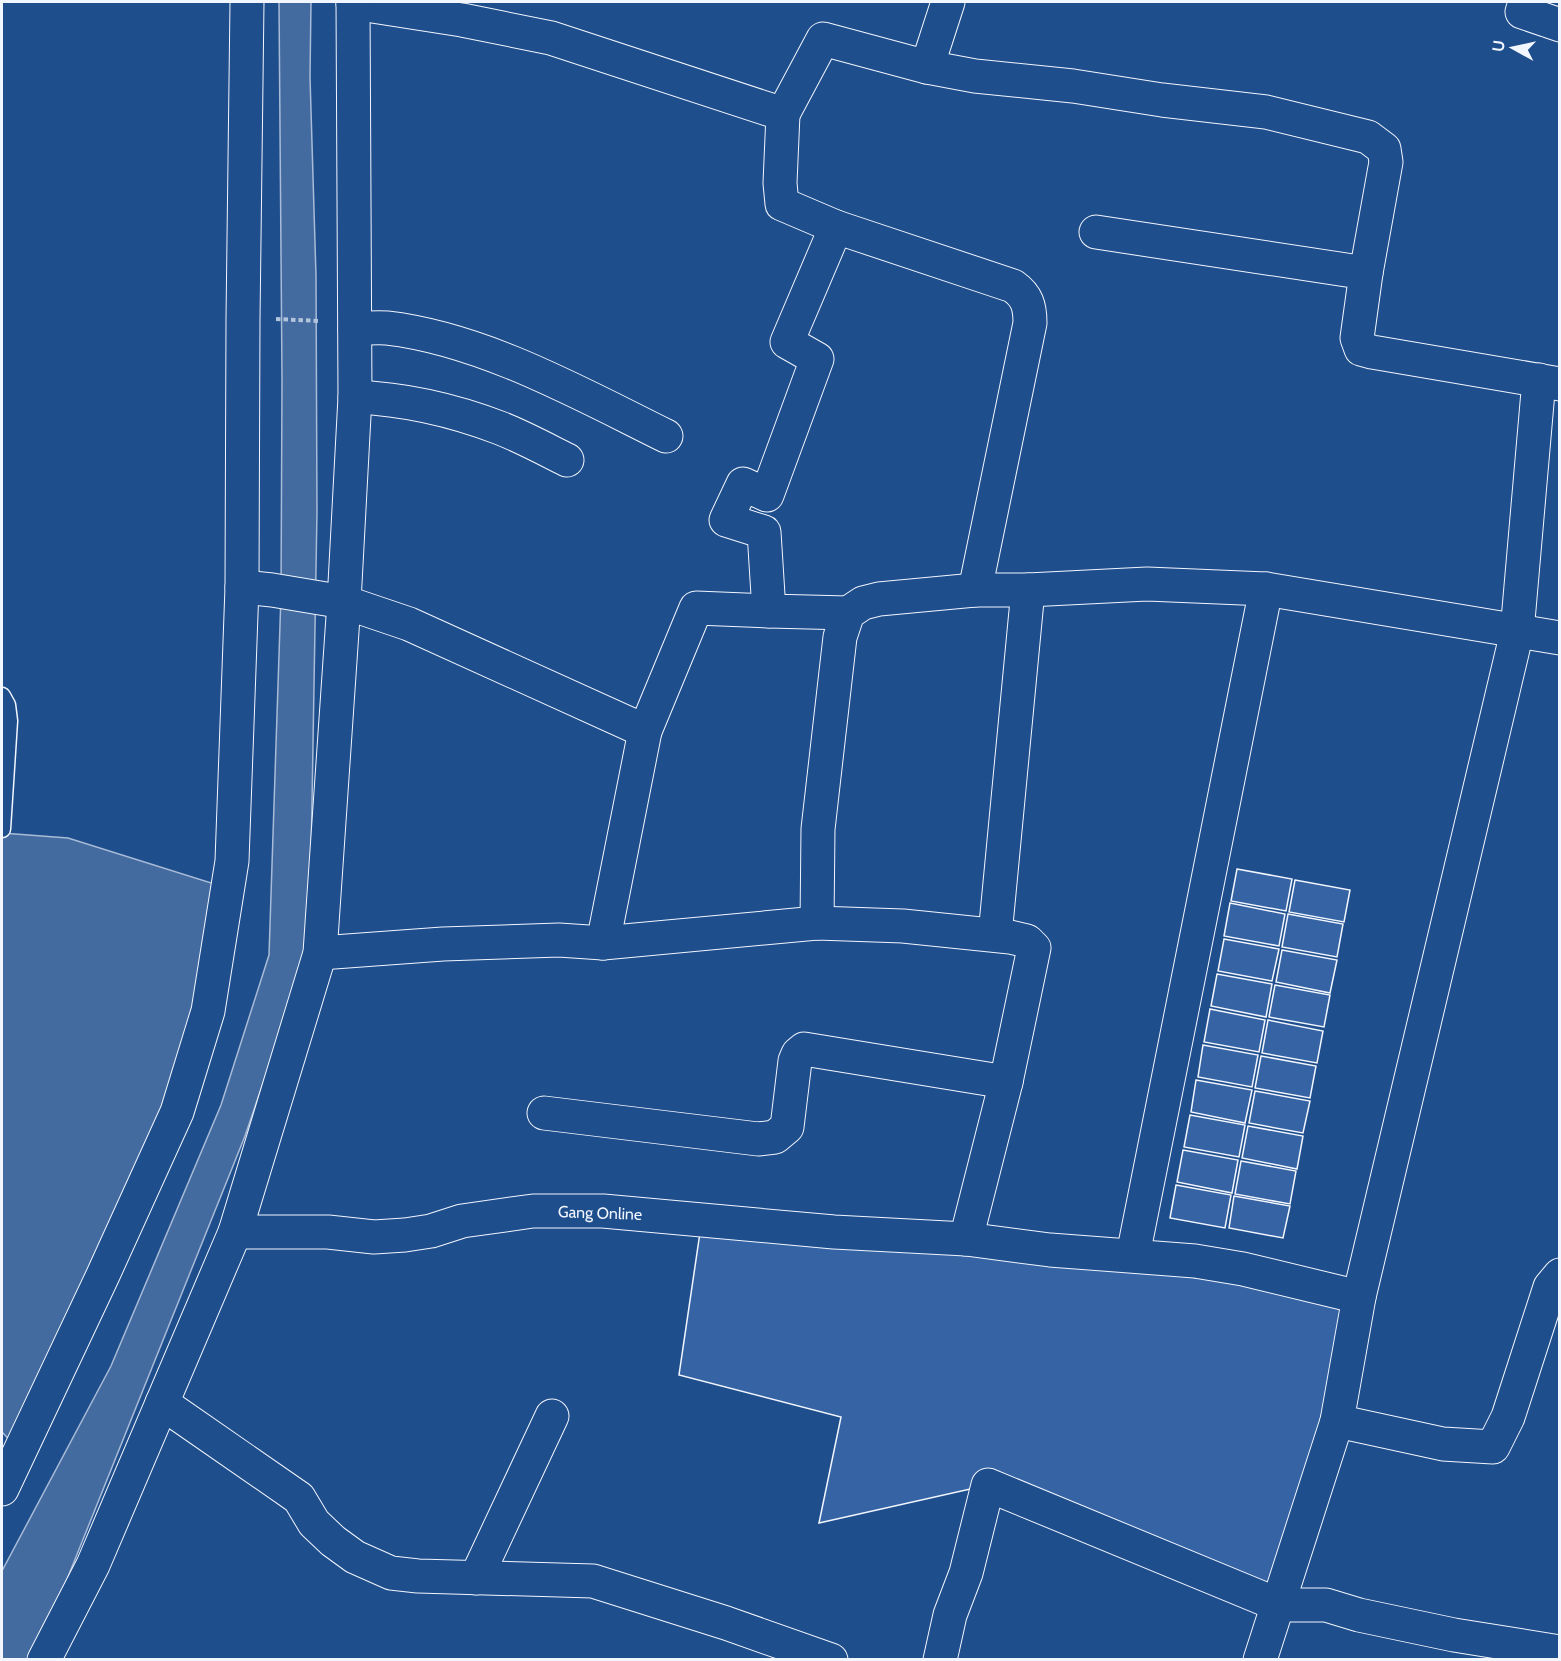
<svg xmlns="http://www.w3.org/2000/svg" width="1561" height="1661" font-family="Cabin,sans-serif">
	<rect width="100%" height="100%" fill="#1f4e8c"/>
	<g fill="#446ba0" stroke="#a8bbd7" stroke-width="1.5">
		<path d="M279,2H311L310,77L316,276L317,511L311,861L304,963L245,1136L35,1659L2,1660V1571L111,1366L221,1105L269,955L281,595L282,379Z"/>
		<path d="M2,833L68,838L224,887L208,1011L20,1451L2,1432Z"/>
	</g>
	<g fill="#3563a3" stroke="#f2f6ff" stroke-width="1.5">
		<path d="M1237,869L1292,879L1286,911L1231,901Z"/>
		<path d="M1295,880L1350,890L1344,922L1289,912Z"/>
		<path d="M1230,903L1285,914L1279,946L1224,936Z"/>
		<path d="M1288,914L1343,924L1337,957L1282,947Z"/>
		<path d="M1224,939L1279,949L1272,981L1218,971Z"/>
		<path d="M1282,950L1337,960L1330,993L1276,982Z"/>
		<path d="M1217,974L1272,984L1266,1017L1211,1006Z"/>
		<path d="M1275,985L1330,995L1324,1027L1269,1017Z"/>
		<path d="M1210,1009L1265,1020L1259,1052L1204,1042Z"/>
		<path d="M1268,1020L1323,1031L1317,1063L1262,1053Z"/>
		<path d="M1203,1045L1258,1055L1252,1087L1198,1077Z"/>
		<path d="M1261,1056L1316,1066L1310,1098L1255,1088Z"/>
		<path d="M1196,1080L1252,1090L1245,1123L1191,1112Z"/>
		<path d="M1255,1091L1310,1101L1303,1133L1249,1123Z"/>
		<path d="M1190,1115L1245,1125L1239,1157L1184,1147Z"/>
		<path d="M1248,1126L1303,1136L1297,1169L1242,1158Z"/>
		<path d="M1183,1150L1238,1160L1232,1193L1177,1182Z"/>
		<path d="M1241,1161L1296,1171L1290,1204L1235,1194Z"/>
		<path d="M1176,1185L1231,1195L1225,1228L1170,1218Z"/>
		<path d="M1234,1196L1290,1206L1283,1238L1229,1228Z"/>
		<path d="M702,1219L1359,1297L1279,1605L988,1485L819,1523L841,1417L679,1375Z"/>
	</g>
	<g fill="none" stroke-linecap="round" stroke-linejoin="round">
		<g stroke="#f2f6ff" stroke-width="19">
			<path id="lane" d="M2,696L7,705L9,721L2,829"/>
		</g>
		<g stroke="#f2f6ff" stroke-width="35">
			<g id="street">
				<path d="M1525,2L1522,12L1560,25"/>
				<path d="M353,3L462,20L551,38L783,114L780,183L782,204L836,227L1013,286C1027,296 1030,306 1030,323L975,590"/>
				<path d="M927,67L948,2"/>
				<path d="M783,114L823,39L927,67L975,76L1073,86L1162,100L1266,112L1368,137L1384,149L1386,162L1366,273"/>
				<path d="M836,227L787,342L817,359L767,495L743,484L726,520L764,532L769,611L848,613"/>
				<path d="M1096,232L1366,273L1357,338L1361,349L1372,352L1560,384"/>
				<path d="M355,329C366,328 377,327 387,328C483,339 581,394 666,436"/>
				<path d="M355,397C404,399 453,410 500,428C523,437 545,449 567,460"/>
				<path d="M242,587L272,590L344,602L409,624L645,731L696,608L769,611"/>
				<path d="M817,923L818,829L840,637L848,613L863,603L879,599L975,590H1028L1147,584L1266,589L1560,638"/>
				<path d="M995,935L1028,590"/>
				<path d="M603,943L645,731"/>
				<path d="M320,953L443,944L559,940L603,943L817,923L903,926L1010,937L1027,941L1034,948L1006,1082L966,1239"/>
				<path d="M544,1113L758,1139L775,1137L787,1127L795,1061L798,1054L804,1049L1006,1082"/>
				<path d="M235,1232H328L374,1237L405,1235L431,1231L462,1221L533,1211H603L834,1232L966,1239L1050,1250L1195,1261L1243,1269L1359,1297"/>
				<path d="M1133,1255L1266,589"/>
				<path d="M162,1403L299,1498L314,1523L333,1541L355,1557L391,1573L418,1576L593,1581L726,1623L831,1660"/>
				<path d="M1337,1421L1443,1444L1493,1447L1508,1417L1550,1287L1560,1275"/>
				<path d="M2,1489L103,1275L177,1112L208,1011L232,861L242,587L243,319L247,2"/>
				<path d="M476,1578L552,1416"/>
				<path d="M44,1660L93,1565L235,1232L320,953L344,602L355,397L353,2"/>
				<path d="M940,1660L950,1615L966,1573L988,1485L1279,1605H1326L1359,1615L1454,1635L1560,1652"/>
				<path d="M1260,1660L1337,1421L1359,1297L1517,632L1539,380"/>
			</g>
		</g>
		<path stroke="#b3c4dc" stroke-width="4" stroke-dasharray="4.5 3" stroke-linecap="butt" d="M276,319L320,321"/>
		<use href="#lane" stroke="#1f4e8c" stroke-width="16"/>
		<use href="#street" stroke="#1f4e8c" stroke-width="33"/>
	</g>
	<g text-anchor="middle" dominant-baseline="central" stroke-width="4.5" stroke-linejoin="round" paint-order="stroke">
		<g font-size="16" fill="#f2f6ff" stroke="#1f4e8c">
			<text transform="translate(600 1213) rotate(2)">Gang Online</text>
		</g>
	</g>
	<rect width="1561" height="1661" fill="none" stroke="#f2f6ff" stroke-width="6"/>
	<g transform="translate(1513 48) rotate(278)" stroke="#1f4e8c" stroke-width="4.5" paint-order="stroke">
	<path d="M0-4.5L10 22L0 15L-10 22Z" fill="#f2f6ff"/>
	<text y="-9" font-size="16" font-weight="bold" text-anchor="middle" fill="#f2f6ff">U</text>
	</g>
</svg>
